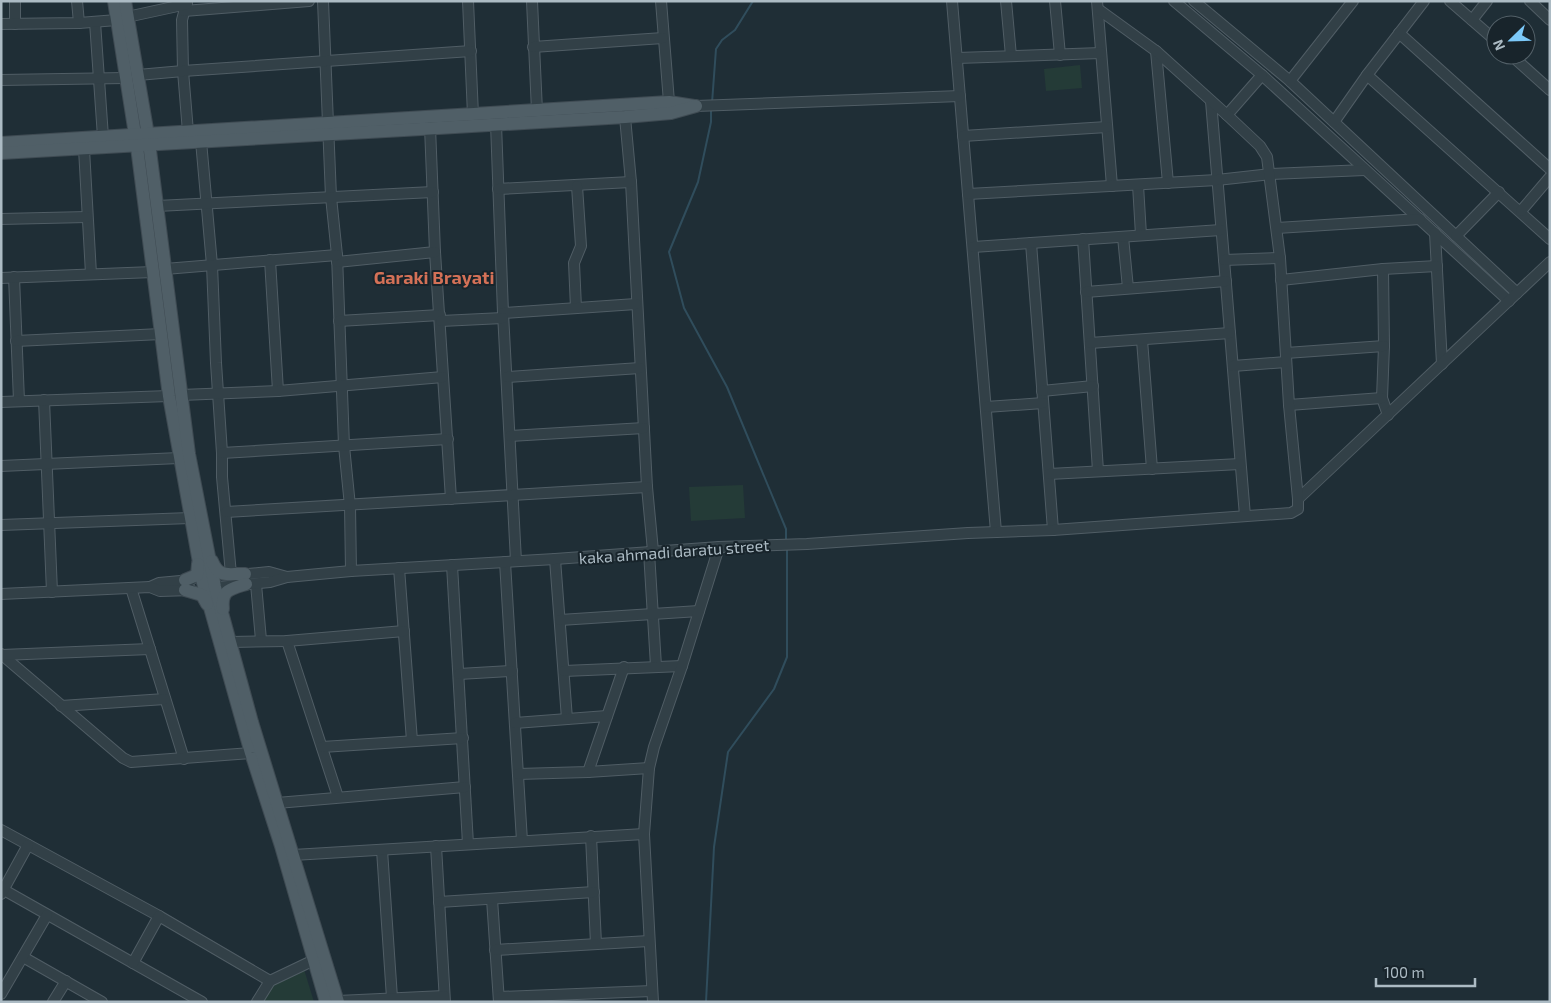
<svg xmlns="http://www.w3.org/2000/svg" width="1551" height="1003" font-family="'Exo 2',sans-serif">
	<rect width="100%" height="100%" fill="#1f2e36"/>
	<g fill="#243b37">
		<path d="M1080,65L1082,88L1046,91L1044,69Z"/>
		<path d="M743,485L745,518L691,521L689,487Z"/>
		<path d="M303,966L314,1002H260L269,986Z"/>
	</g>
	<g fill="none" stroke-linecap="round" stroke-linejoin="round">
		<g stroke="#304d5c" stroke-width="2">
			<path d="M712,103L716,49L722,40L735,30L753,1"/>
			<path d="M711,110V122L698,182L669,252L684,308L727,387L786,529V541"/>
			<path d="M706,1002L714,847L728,752L774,689L787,657V548"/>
		</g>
		<g stroke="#505d65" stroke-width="12">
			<g id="minor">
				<path d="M15,1V24"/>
				<path d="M77,1L79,23"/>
				<path d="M187,1L182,20L183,71L188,132"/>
				<path d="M323,1L331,197L337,255L344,446L350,506L351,571"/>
				<path d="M468,1L473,115"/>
				<path d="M532,1L537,111"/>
				<path d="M661,1L669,102"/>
				<path d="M952,1L996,532"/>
				<path d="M1006,1L1011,56"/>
				<path d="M1055,1L1060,55"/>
				<path d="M1097,1L1112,186"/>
				<path d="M1174,1L1262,75L1509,301"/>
				<path d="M1194,1L1290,81L1517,293"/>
				<path d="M1450,1L1496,41"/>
				<path d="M1530,1L1550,20"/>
				<path d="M184,11L309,1"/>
				<path d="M127,17L187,4"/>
				<path d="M1472,20L1487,1"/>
				<path d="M95,22L103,137"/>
				<path d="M1,24L79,23L117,20"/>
				<path d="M1399,33L1550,169"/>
				<path d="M533,47L663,38"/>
				<path d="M1156,51L1168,183"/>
				<path d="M1511,55L1550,90"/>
				<path d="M957,58L1101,53"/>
				<path d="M138,75L183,71L471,51"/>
				<path d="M1367,75L1550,239"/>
				<path d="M1,80L125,78"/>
				<path d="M1290,81L1353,1"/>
				<path d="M1211,101L1245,516"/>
				<path d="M696,106L960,96"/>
				<path d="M1227,115L1262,75"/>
				<path d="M625,117L631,182L647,487L653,551"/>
				<path d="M1334,122L1367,75L1424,1"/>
				<path d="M496,124L503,313L516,561"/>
				<path d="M430,127L435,252L451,499"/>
				<path d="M963,136L1107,127"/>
				<path d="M201,141L212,265L216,363L222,453V477L231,574"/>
				<path d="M84,149L91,274"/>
				<path d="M1138,185L1141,235"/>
				<path d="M498,189L631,182"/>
				<path d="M968,194L1217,180L1271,174L1365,170"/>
				<path d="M157,206L433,192"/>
				<path d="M1521,211L1550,177"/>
				<path d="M1,219L87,217"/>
				<path d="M1277,228L1420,219"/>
				<path d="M1435,233L1442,364"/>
				<path d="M1456,236L1499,192"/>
				<path d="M1123,237L1128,288"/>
				<path d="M1083,239L1098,471"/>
				<path d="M1031,243L1053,530"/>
				<path d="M973,247L1221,230"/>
				<path d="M270,260L278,391"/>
				<path d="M1224,260L1280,258"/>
				<path d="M337,262L435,252"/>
				<path d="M165,269L337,255"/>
				<path d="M1383,269L1384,346L1382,398L1388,415"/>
				<path d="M14,277L19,401"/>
				<path d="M1,278L153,272"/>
				<path d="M1281,280L1383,269L1437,266"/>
				<path d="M1086,292L1226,281"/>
				<path d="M576,308L574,263L581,246L577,186"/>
				<path d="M503,313L636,304"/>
				<path d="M339,321L440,315"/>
				<path d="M441,321L503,318"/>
				<path d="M1142,340L1152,469"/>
				<path d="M16,341L161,334"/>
				<path d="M1090,343L1230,333"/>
				<path d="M1286,353L1384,346"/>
				<path d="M1233,366L1286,362"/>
				<path d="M507,377L640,368"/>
				<path d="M1042,391L1093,386"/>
				<path d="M181,395L278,391L443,377"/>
				<path d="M44,400L52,592"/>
				<path d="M1,402L169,396"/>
				<path d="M1289,405L1382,398"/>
				<path d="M986,407L1043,403"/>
				<path d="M510,436L644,428"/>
				<path d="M222,453L448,439"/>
				<path d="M1,466L179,458"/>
				<path d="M1049,474L1240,464"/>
				<path d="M1298,499L1550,262"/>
				<path d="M226,512L647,487"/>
				<path d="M1,525L190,518"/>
				<path d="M649,552L656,666"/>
				<path d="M555,559L567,719"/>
				<path d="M505,562L522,841"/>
				<path d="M452,565L468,844"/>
				<path d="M399,568L412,741"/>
				<path d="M237,575L269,572L287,577"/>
				<path d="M256,584L261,640"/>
				<path d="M150,587L159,583L191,580"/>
				<path d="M131,588L184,759"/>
				<path d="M208,588L270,582L287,577L351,571L555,559L719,547L807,544L968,533L1053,530L1291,513L1298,509V499L1289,405L1280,258L1267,157L1260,146L1227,115L1156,51L1098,9"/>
				<path d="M1,594L150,587L160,591L191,590"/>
				<path d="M560,620L699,611"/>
				<path d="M287,641L338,797"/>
				<path d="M231,642L287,641L404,631"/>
				<path d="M1,654L123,758L131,762L251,753"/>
				<path d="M2,655L150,649"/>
				<path d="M564,671L682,666"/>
				<path d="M459,674L512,671"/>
				<path d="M61,706L165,699"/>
				<path d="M515,723L607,716"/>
				<path d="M322,747L463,738"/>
				<path d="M588,772L624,667"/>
				<path d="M518,774L588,772L649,768"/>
				<path d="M277,803L465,787"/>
				<path d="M1,830L159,916L270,981"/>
				<path d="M591,836L596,944"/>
				<path d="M436,846L445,1002"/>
				<path d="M382,850L392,998"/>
				<path d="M293,855L644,834"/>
				<path d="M4,890L202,1002"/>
				<path d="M1,894L28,845"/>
				<path d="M492,899L499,1002"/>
				<path d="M439,902L594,892"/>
				<path d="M495,950L649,941"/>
				<path d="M23,957L102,1002"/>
				<path d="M133,963L159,916"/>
				<path d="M1,994L47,915"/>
				<path d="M499,997L652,991"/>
				<path d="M338,1001L444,996"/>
				<path d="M53,1002L66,981"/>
				<path d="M257,1002L270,981L314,960"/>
				<path d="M653,1002L644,834L649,768L654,747L682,666L719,547"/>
			</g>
		</g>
		<g stroke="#3f4b53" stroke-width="14">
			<g id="major">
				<path d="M114,1L137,147L169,396L202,579L251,753L281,846L326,1002"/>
				<path d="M125,1L148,135L189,454L215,587L252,722L338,1002"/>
				<path d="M1,143L669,102L694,106"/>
				<path d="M1,153C209,142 417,129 625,117L671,113L696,106"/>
				<path d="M212,561C219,579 229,573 245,574"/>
				<path d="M185,580L197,575L198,564"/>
				<path d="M185,590L202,595L207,604"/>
				<path d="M223,609C221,590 230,589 246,584"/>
			</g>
		</g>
		<use href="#minor" stroke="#324047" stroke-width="10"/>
		<use href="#major" stroke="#505f67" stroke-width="12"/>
	</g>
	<g text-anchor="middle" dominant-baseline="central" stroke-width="4" stroke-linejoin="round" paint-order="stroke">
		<g font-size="16" fill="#acbbc4" stroke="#18242b">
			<text transform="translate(674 551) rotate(-4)">kaka ahmadi daratu street</text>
		</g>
		<g font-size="18" font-weight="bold" fill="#d47157" stroke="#18242b">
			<text x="434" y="277">Garaki Brayati</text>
		</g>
	</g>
	<rect width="1551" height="1003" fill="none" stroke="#acbbc4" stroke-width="5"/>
	<g transform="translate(1511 40) rotate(247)"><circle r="24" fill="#18242b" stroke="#536068"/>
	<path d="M0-4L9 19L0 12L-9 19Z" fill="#7cc9f9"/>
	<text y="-8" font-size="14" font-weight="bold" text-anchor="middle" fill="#acbbc4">N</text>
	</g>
	<path d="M1376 978v8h99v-8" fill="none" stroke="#acbbc4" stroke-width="2.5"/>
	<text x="1384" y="978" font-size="15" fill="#acbbc4" stroke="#18242b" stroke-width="4" paint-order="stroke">100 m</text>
</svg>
